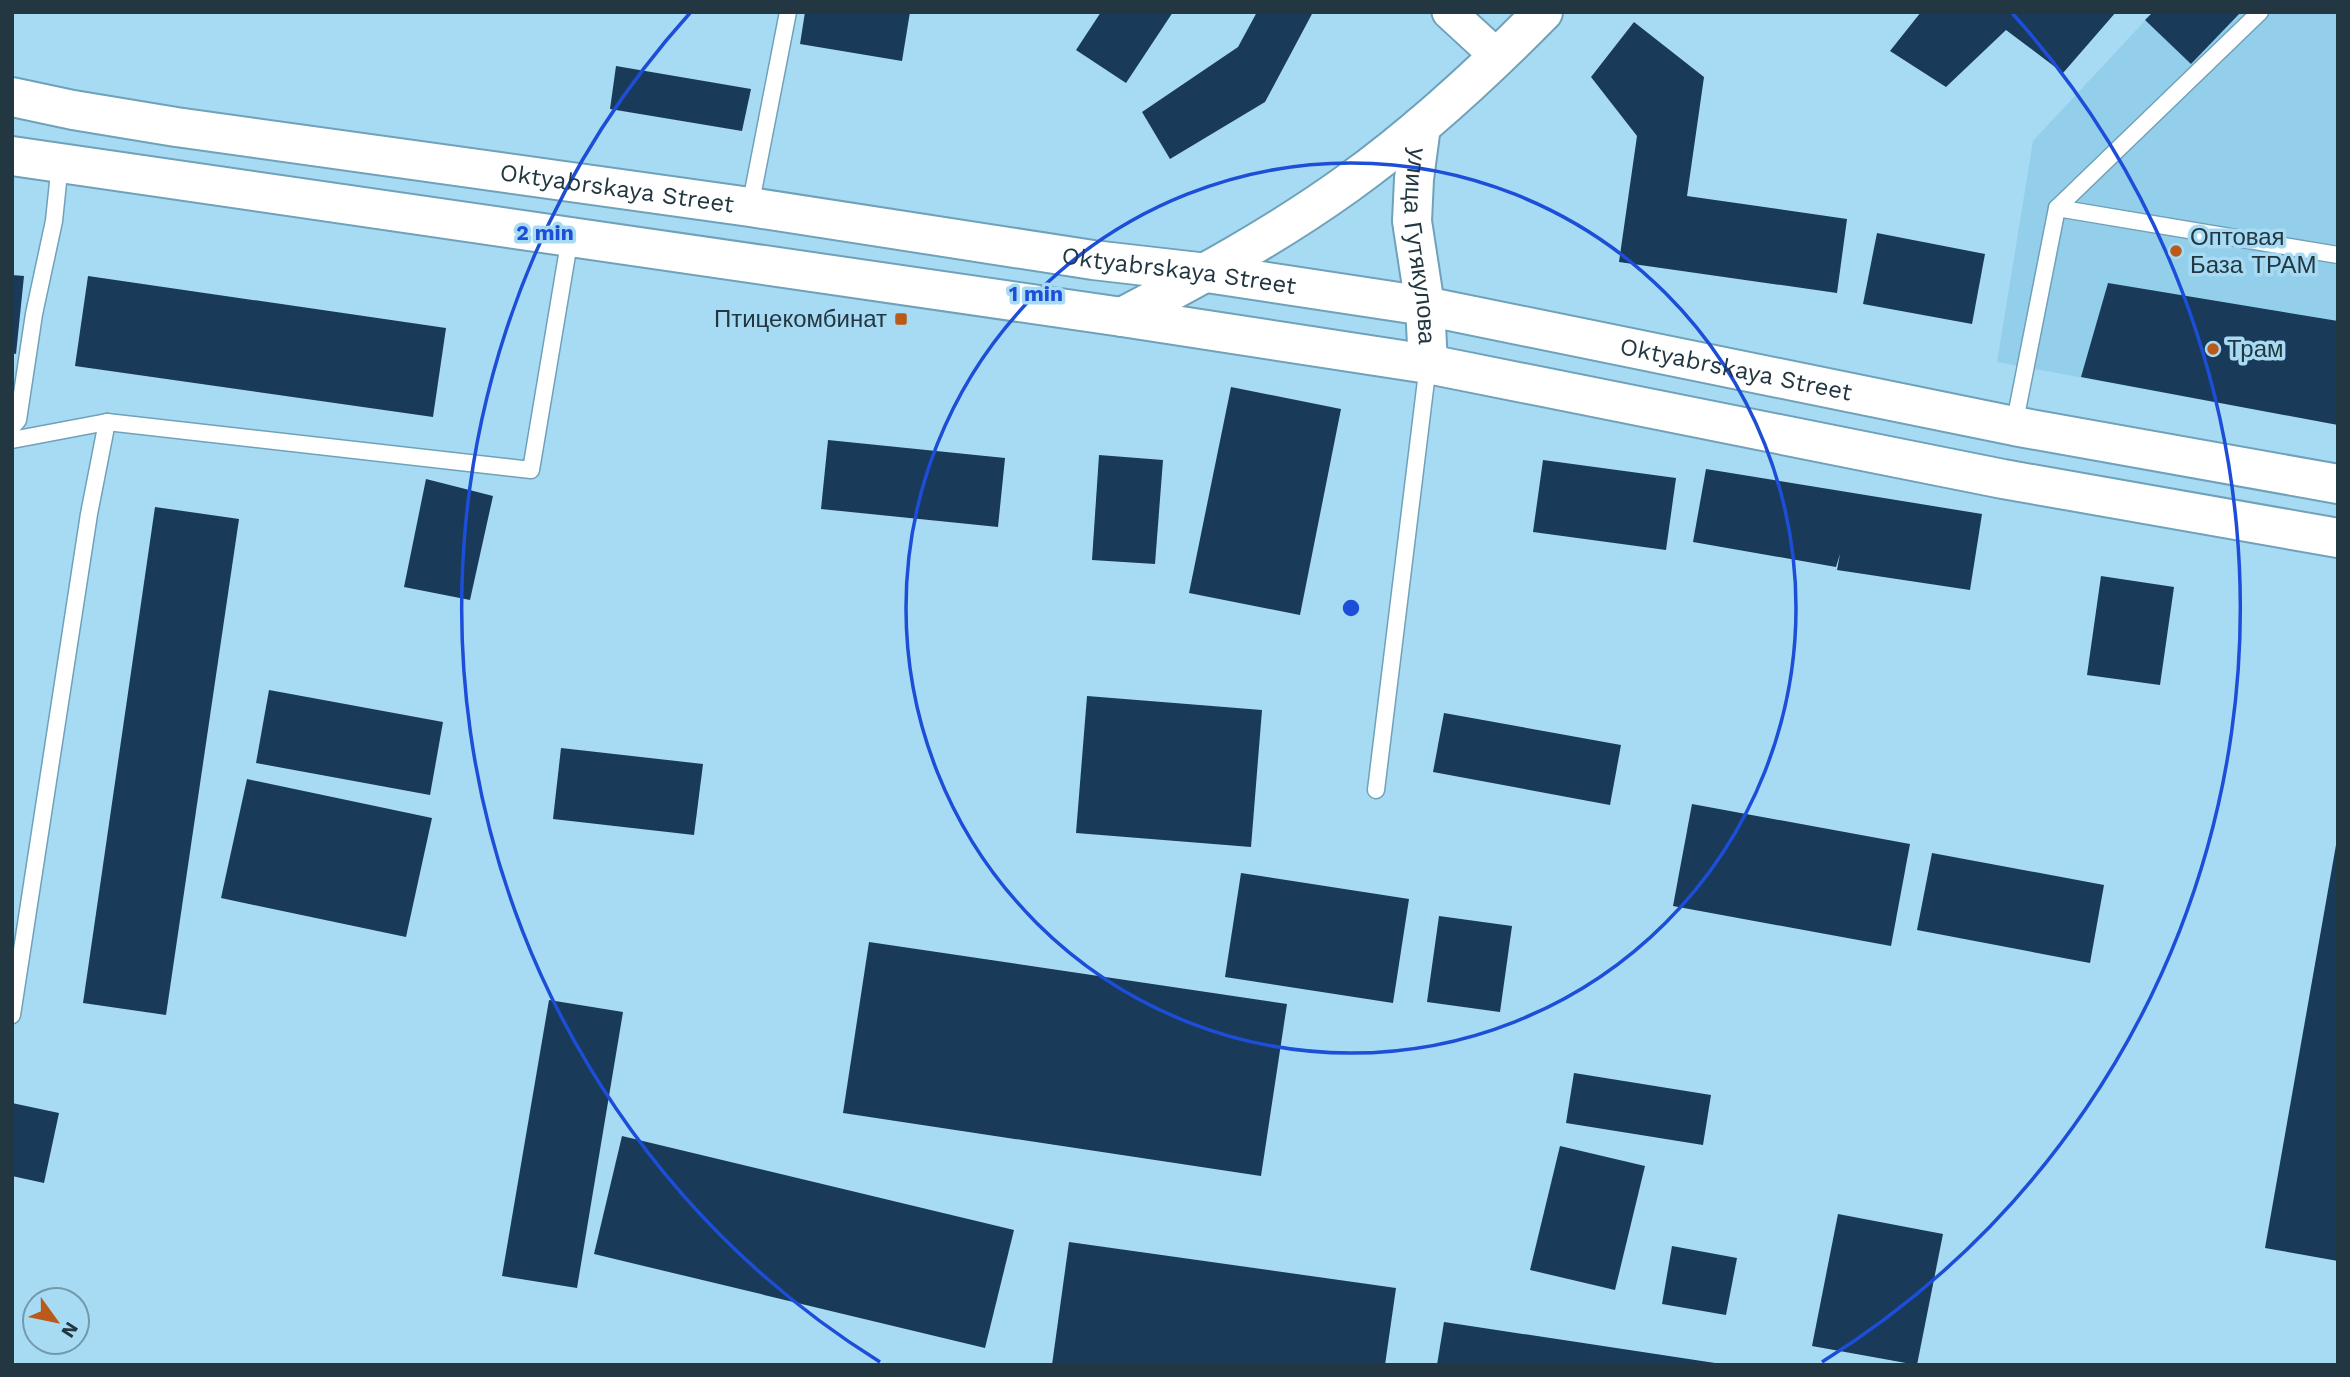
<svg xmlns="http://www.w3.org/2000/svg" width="2350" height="1377" font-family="'Work Sans',sans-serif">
	<rect width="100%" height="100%" fill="#a7dbf4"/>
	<path fill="#93cfeb" d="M2153,12H2338V425L1997,362L2033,141Z"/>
	<g fill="#193a58">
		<path d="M805,12H910L902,61L800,44Z"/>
		<path d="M1101,12H1173L1126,83L1076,50Z"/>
		<path d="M1257,12H1313L1265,102L1170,159L1142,112L1238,47Z"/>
		<path d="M1921,12H2116L2063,73L2006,30L1946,87L1890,51Z"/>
		<path d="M2153,12H2241L2191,64L2145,20Z"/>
		<path d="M1634,22L1704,77L1687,196L1847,219L1837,293L1619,262L1637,136L1591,77Z"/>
		<path d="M616,66L751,89L742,131L610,109Z"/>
		<path d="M1877,233L1985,254L1972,324L1863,304Z"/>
		<path d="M12,275L24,276L16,354L12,353Z"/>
		<path d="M88,276L446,328L433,417L75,366Z"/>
		<path d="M2108,283L2338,321V425L2081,377Z"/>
		<path d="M1231,387L1341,409L1300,615L1189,593Z"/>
		<path d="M828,440L1005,458L998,527L821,509Z"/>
		<path d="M1099,455L1163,460L1155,564L1092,560Z"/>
		<path d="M1543,460L1676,478L1666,550L1533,532Z"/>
		<path d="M1706,469L1982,514L1970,590L1837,570L1840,554L1836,567L1693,542Z"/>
		<path d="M426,479L493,496L470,600L404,587Z"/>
		<path d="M155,507L239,519L166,1015L83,1003Z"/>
		<path d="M2101,576L2174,587L2160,685L2087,675Z"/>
		<path d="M269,690L443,722L430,795L256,763Z"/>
		<path d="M1087,696L1262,710L1251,847L1076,833Z"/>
		<path d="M1444,713L1621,745L1610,805L1433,772Z"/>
		<path d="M561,748L703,764L694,835L553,819Z"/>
		<path d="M247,779L432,818L406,937L221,898Z"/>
		<path d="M1692,804L1910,844L1891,946L1673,906Z"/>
		<path d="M2336,845H2338V1261L2265,1248Z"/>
		<path d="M1932,853L2104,885L2090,963L1917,930Z"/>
		<path d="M1241,873L1409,899L1393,1003L1225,977Z"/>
		<path d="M1439,916L1512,926L1500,1012L1427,1002Z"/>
		<path d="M869,942L1287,1004L1261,1176L843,1113Z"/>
		<path d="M549,1000L623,1012L577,1288L502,1276Z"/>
		<path d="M1574,1073L1711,1095L1703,1145L1566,1123Z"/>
		<path d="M12,1103L59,1113L44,1183L12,1176Z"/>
		<path d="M622,1136L1014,1230L985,1348L594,1254Z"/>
		<path d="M1560,1146L1645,1166L1615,1290L1530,1270Z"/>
		<path d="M1838,1214L1943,1234L1917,1365L1812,1346Z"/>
		<path d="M1069,1242L1396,1288L1385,1365H1052Z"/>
		<path d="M1672,1246L1737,1258L1726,1315L1662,1304Z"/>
		<path d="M1444,1322L1715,1363V1365H1437Z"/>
	</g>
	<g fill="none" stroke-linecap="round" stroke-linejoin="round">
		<g stroke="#6fa2b9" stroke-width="19">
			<g id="service">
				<path d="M750,207L788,12"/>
				<path d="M2057,208L2338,255"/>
				<path d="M107,422L531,470L570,237"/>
				<path d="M2014,426L2057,208L2260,12"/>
				<path d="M12,427L18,420L34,314L54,221L60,163"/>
				<path d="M12,440L107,422L89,514L12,1015"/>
				<path d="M1376,790L1428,364"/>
			</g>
		</g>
		<g stroke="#6fa2b9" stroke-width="37">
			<path id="minor" d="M1449,12L1499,58"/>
		</g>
		<g stroke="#6fa2b9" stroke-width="42">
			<g id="tertiary">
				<path id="s1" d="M1421,126L1414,179L1412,221L1425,306L1428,364"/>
			</g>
		</g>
		<g stroke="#6fa2b9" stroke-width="42">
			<path id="secondary" d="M1122,317C1199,277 1276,235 1347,184C1417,134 1482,74 1543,12"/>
		</g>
		<g stroke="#6fa2b9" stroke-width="42">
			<g id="primary">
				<path id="s2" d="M12,97L73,110L176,127L750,207L1093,260L1207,273L1425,306L2014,426L2338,484"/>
				<path d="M12,156L1122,317L1428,364L2003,479L2338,538"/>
			</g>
		</g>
		<use href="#service" stroke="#fff" stroke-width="16"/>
		<use href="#minor" stroke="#fff" stroke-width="33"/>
		<use href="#tertiary" stroke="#fff" stroke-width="38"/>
		<use href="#secondary" stroke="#fff" stroke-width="38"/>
		<use href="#primary" stroke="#fff" stroke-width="38"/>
	</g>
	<g fill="none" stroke="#1d4ed8" stroke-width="3.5">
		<circle cx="1351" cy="608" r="445"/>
		<path d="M880 1362A889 889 0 0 1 690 13M2012 13A889 889 0 0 1 1822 1362"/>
	</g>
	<g fill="#ba5919" stroke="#a7dbf4" stroke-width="2.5">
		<circle cx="2176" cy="251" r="7"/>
		<rect x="894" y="312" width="14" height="14" rx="3.5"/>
		<circle cx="2213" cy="349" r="7"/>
	</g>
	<g text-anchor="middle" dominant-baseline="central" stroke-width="7" stroke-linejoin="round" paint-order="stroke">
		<g font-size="24" fill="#223741" stroke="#a7dbf4">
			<text stroke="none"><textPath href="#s2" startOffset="612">Oktyabrskaya Street</textPath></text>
			<text stroke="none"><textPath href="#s1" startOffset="121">улица Гутякулова</textPath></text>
			<text stroke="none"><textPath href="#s2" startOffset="1180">Oktyabrskaya Street</textPath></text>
			<text stroke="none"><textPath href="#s2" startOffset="1746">Oktyabrskaya Street</textPath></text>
		</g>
		<g font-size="24" fill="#223741" stroke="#a7dbf4" text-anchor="start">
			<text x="2190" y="237">Оптовая<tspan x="2190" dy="28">База ТРАМ</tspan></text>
			<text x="887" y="319" text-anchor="end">Птицекомбинат</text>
			<text x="2227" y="349">Трам</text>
		</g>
	</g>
	<circle cx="1351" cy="608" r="10" fill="#1d4ed8" stroke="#a7dbf4" stroke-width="3.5"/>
	<g font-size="21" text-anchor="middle" font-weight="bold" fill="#1d4ed8" stroke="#a7dbf4" stroke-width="7" stroke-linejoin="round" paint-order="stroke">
		<text x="545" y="240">2 min</text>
		<text x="1036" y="301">1 min</text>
	</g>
	<rect width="2350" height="1377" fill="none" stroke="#223741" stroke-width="28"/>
	<g transform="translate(56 1321) rotate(123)"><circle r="33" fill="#a7dbf4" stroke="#7299ac" stroke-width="2"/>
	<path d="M0-5L12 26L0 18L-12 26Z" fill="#ba5919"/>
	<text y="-10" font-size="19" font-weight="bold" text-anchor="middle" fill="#223741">N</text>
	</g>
</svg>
